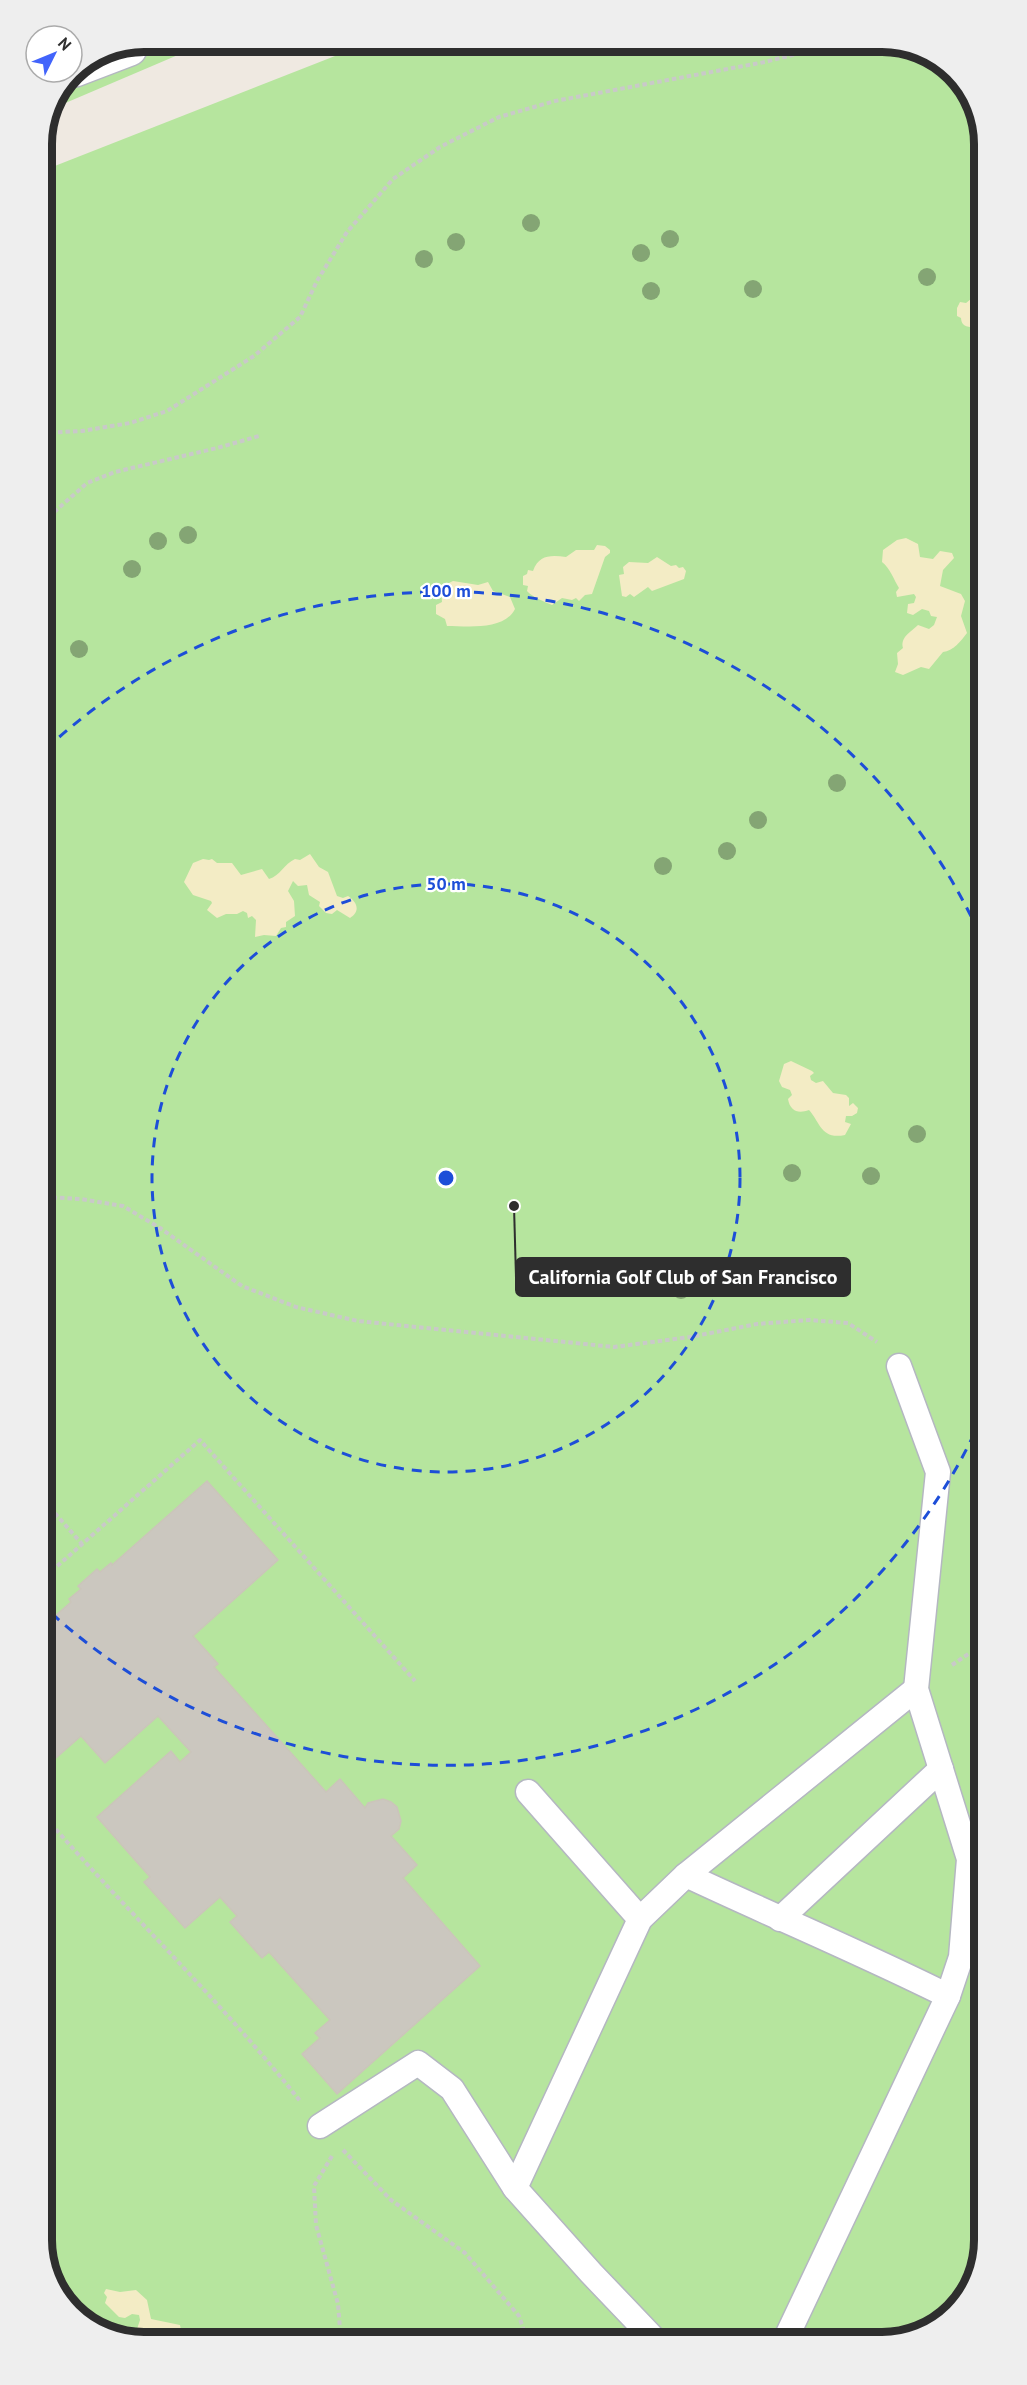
<svg xmlns="http://www.w3.org/2000/svg" width="1027" height="2385" font-family="'PT Sans',sans-serif">
	<rect width="100%" height="100%" fill="#efe9e1"/>
	<g fill="#b6e59e">
		<path d="M889,42L945,63L980,112L985,2241L964,2303L915,2338L138,2343L82,2322L47,2273L42,171L358,47Z"/>
		<path d="M192,49L56,107L72,72L106,50Z"/>
	</g>
	<g fill="#f3ecc5">
		<path d="M980,281V337L977,329C969,325 962,329 961,318L957,316V308L960,302L966,303L977,294L976,285Z"/>
		<path d="M906,538L918,544L920,557L933,559L940,551L952,553L954,558L943,570L940,586L961,594L965,601L961,616L967,633C961,641 953,651 943,652L929,669L921,667L903,675L895,672L898,664L897,653L903,648C900,637 911,632 918,625L929,629L934,625L937,617L931,616L929,611L922,609L913,615L907,613L908,604L914,603L916,597L914,594L897,597L896,592L899,588C894,580 890,568 882,562L883,550L897,540Z"/>
		<path d="M597,545L605,546L610,550V553L605,557L592,594L585,595L579,601L576,598L572,600L562,598L552,605C545,602 532,597 527,591L528,586L523,585V576L527,574L528,570L533,571C539,555 550,555 566,557L576,550H594Z"/>
		<path d="M657,557L671,566L676,565L679,568L683,567L686,571L684,579L652,591L648,587L634,597L630,594L626,597L622,596L619,575L624,574L623,567L629,562L648,563Z"/>
		<path d="M453,581L478,585L488,582L493,591L510,597L515,609C504,631 467,626 447,626L445,619L436,614V605L442,602C441,590 442,586 453,581Z"/>
		<path d="M310,854L319,867L328,872L337,896L343,898L348,896C357,902 361,911 350,918L337,910L332,914L326,913L319,906L320,902L309,895L307,885L298,886L293,881L288,891L294,901L295,916L286,922V927L281,928L276,936L264,935L255,937L256,920L252,916L248,918L247,913L243,911L237,914H226L217,918L207,910L212,903L211,901L193,895L184,882L193,863L203,859L209,860L212,859L217,863H232L241,875L262,869L269,879C280,876 284,864 295,859L300,860Z"/>
		<path d="M791,1061L812,1071L814,1073L810,1076L811,1080L816,1083L823,1081L833,1093L846,1095L849,1098V1106L853,1103L858,1108L857,1113L852,1116H846L845,1122L851,1124L845,1135C821,1140 820,1122 809,1110C798,1114 790,1111 788,1099L792,1095L790,1090L782,1087L779,1081L784,1064Z"/>
		<path d="M106,2289L120,2292L136,2290L147,2300L151,2319L180,2325L182,2335L189,2342L159,2341L145,2343L136,2332L140,2320L139,2315L132,2314L125,2318L119,2317L105,2303L107,2297L104,2293Z"/>
	</g>
	<path fill="#cbc7bf" stroke="#cbc5ba" stroke-width="1.5" d="M207,1481L278,1560L193,1636L218,1664L214,1667L326,1792L340,1779L365,1808L368,1803L383,1799L391,1802L397,1807L401,1821L399,1829L391,1836L417,1865L403,1878L480,1966L337,2094L302,2054L320,2038L315,2033L330,2020L269,1952L262,1958L230,1922L237,1916L220,1897L185,1928L144,1882L150,1877L97,1817L171,1751L180,1762L191,1752L158,1716L105,1763L81,1736L49,1764L46,1761V1624L71,1602L69,1599L81,1589L78,1586L97,1569L100,1572L111,1563L112,1565Z"/>
	<g fill="none" stroke-linecap="round" stroke-linejoin="round">
		<g stroke="#b4b7c1" stroke-width="27">
			<g id="lane">
				<path d="M528,1792L640,1919"/>
				<path d="M686,1875C773,1916 862,1953 948,1996"/>
				<path d="M780,1919L941,1769"/>
				<path d="M320,2126L418,2063L452,2089L515,2188"/>
				<path d="M786,2338L948,1996L961,1957L969,1859L916,1689L938,1472L899,1366"/>
				<path d="M654,2339L591,2273L515,2188L640,1919L686,1875L916,1689"/>
			</g>
		</g>
		<g stroke="#b4b7c1" stroke-width="36">
			<path id="secondary" d="M75,70L130,49"/>
		</g>
		<g stroke="#c9c9c9" stroke-width="4" stroke-dasharray="4.5 3" stroke-linecap="butt">
			<path d="M43,433L82,431L130,423L167,411L254,356L300,317L317,281L347,232L393,179L440,147L499,117L555,101L765,62L839,43"/>
			<path d="M43,522L87,483L115,472L217,448L259,436"/>
			<path d="M45,1197L81,1199L123,1206L160,1228L242,1286L296,1307L358,1321L614,1347L690,1337L757,1324L809,1320L848,1323L877,1342"/>
			<path d="M45,1502L82,1544"/>
			<path d="M46,1576L200,1440L415,1681"/>
			<path d="M952,1665L983,1644"/>
			<path d="M46,1818C129,1914 222,2002 300,2101"/>
			<path d="M343,2150L391,2200L465,2253L519,2316L527,2340"/>
			<path d="M332,2156L314,2186L316,2225L338,2304L341,2341"/>
		</g>
		<use href="#lane" stroke="#fff" stroke-width="24"/>
		<use href="#secondary" stroke="#fff" stroke-width="33"/>
	</g>
	<g fill="#84a574">
		<circle cx="531" cy="223" r="9"/>
		<circle cx="670" cy="239" r="9"/>
		<circle cx="456" cy="242" r="9"/>
		<circle cx="641" cy="253" r="9"/>
		<circle cx="424" cy="259" r="9"/>
		<circle cx="927" cy="277" r="9"/>
		<circle cx="753" cy="289" r="9"/>
		<circle cx="651" cy="291" r="9"/>
		<circle cx="188" cy="535" r="9"/>
		<circle cx="158" cy="541" r="9"/>
		<circle cx="132" cy="569" r="9"/>
		<circle cx="79" cy="649" r="9"/>
		<circle cx="837" cy="783" r="9"/>
		<circle cx="758" cy="820" r="9"/>
		<circle cx="727" cy="851" r="9"/>
		<circle cx="663" cy="866" r="9"/>
		<circle cx="917" cy="1134" r="9"/>
		<circle cx="792" cy="1173" r="9"/>
		<circle cx="871" cy="1176" r="9"/>
		<circle cx="681" cy="1290" r="9"/>
	</g>
	<g fill="none" stroke="#1d4ed8" stroke-width="3" stroke-dasharray="10 8">
		<circle cx="446" cy="1178" r="294"/>
		<path d="M982 1417A587 587 0 0 1 49 1611M46 749A587 587 0 0 1 980 935"/>
	</g>
	<path d="M0 0H1027V2385H0ZM144 52H882A92 92 0 0 1 974 144V2240A92 92 0 0 1 882 2332H144A92 92 0 0 1 52 2240V144A92 92 0 0 1 144 52Z" fill="#eee" fill-rule="evenodd"/>
	<path fill="none" stroke="#2e2e2e" stroke-width="8" d="M144 52H882A92 92 0 0 1 974 144V2240A92 92 0 0 1 882 2332H144A92 92 0 0 1 52 2240V144A92 92 0 0 1 144 52Z"/>
	<circle cx="446" cy="1178" r="9" fill="#1d4ed8" stroke="#fff" stroke-width="3"/>
	<g font-size="18" text-anchor="middle" font-weight="bold" fill="#1d4ed8" stroke="#fff" stroke-width="4.5" stroke-linejoin="round" paint-order="stroke">
		<text x="446" y="597">100 m</text>
		<text x="446" y="890">50 m</text>
	</g>
	<path fill="none" stroke="#2e2e2e" stroke-width="2" d="M514 1206L516 1277"/>
	<circle fill="#2e2e2e" stroke="#fff" stroke-width="2" cx="514" cy="1206" r="6"/>
	<rect fill="#2e2e2e" stroke="#2e2e2e" stroke-width="2" x="516" y="1258" width="334" height="38" rx="6"/>
	<g font-size="20" text-anchor="middle" font-weight="bold" fill="#fff">
		<text x="683" y="1284">California Golf Club of San Francisco</text>
	</g>
	<g transform="translate(54 54) rotate(47)"><circle r="28" fill="#ffffff" stroke="#ababab" stroke-width="1.5"/>
	<path d="M0-4.5L10 22L0 15L-10 22Z" fill="#4264fb"/>
	<text y="-9" font-size="16" font-weight="bold" text-anchor="middle" fill="#2e2e2e">N</text>
	</g>
</svg>
